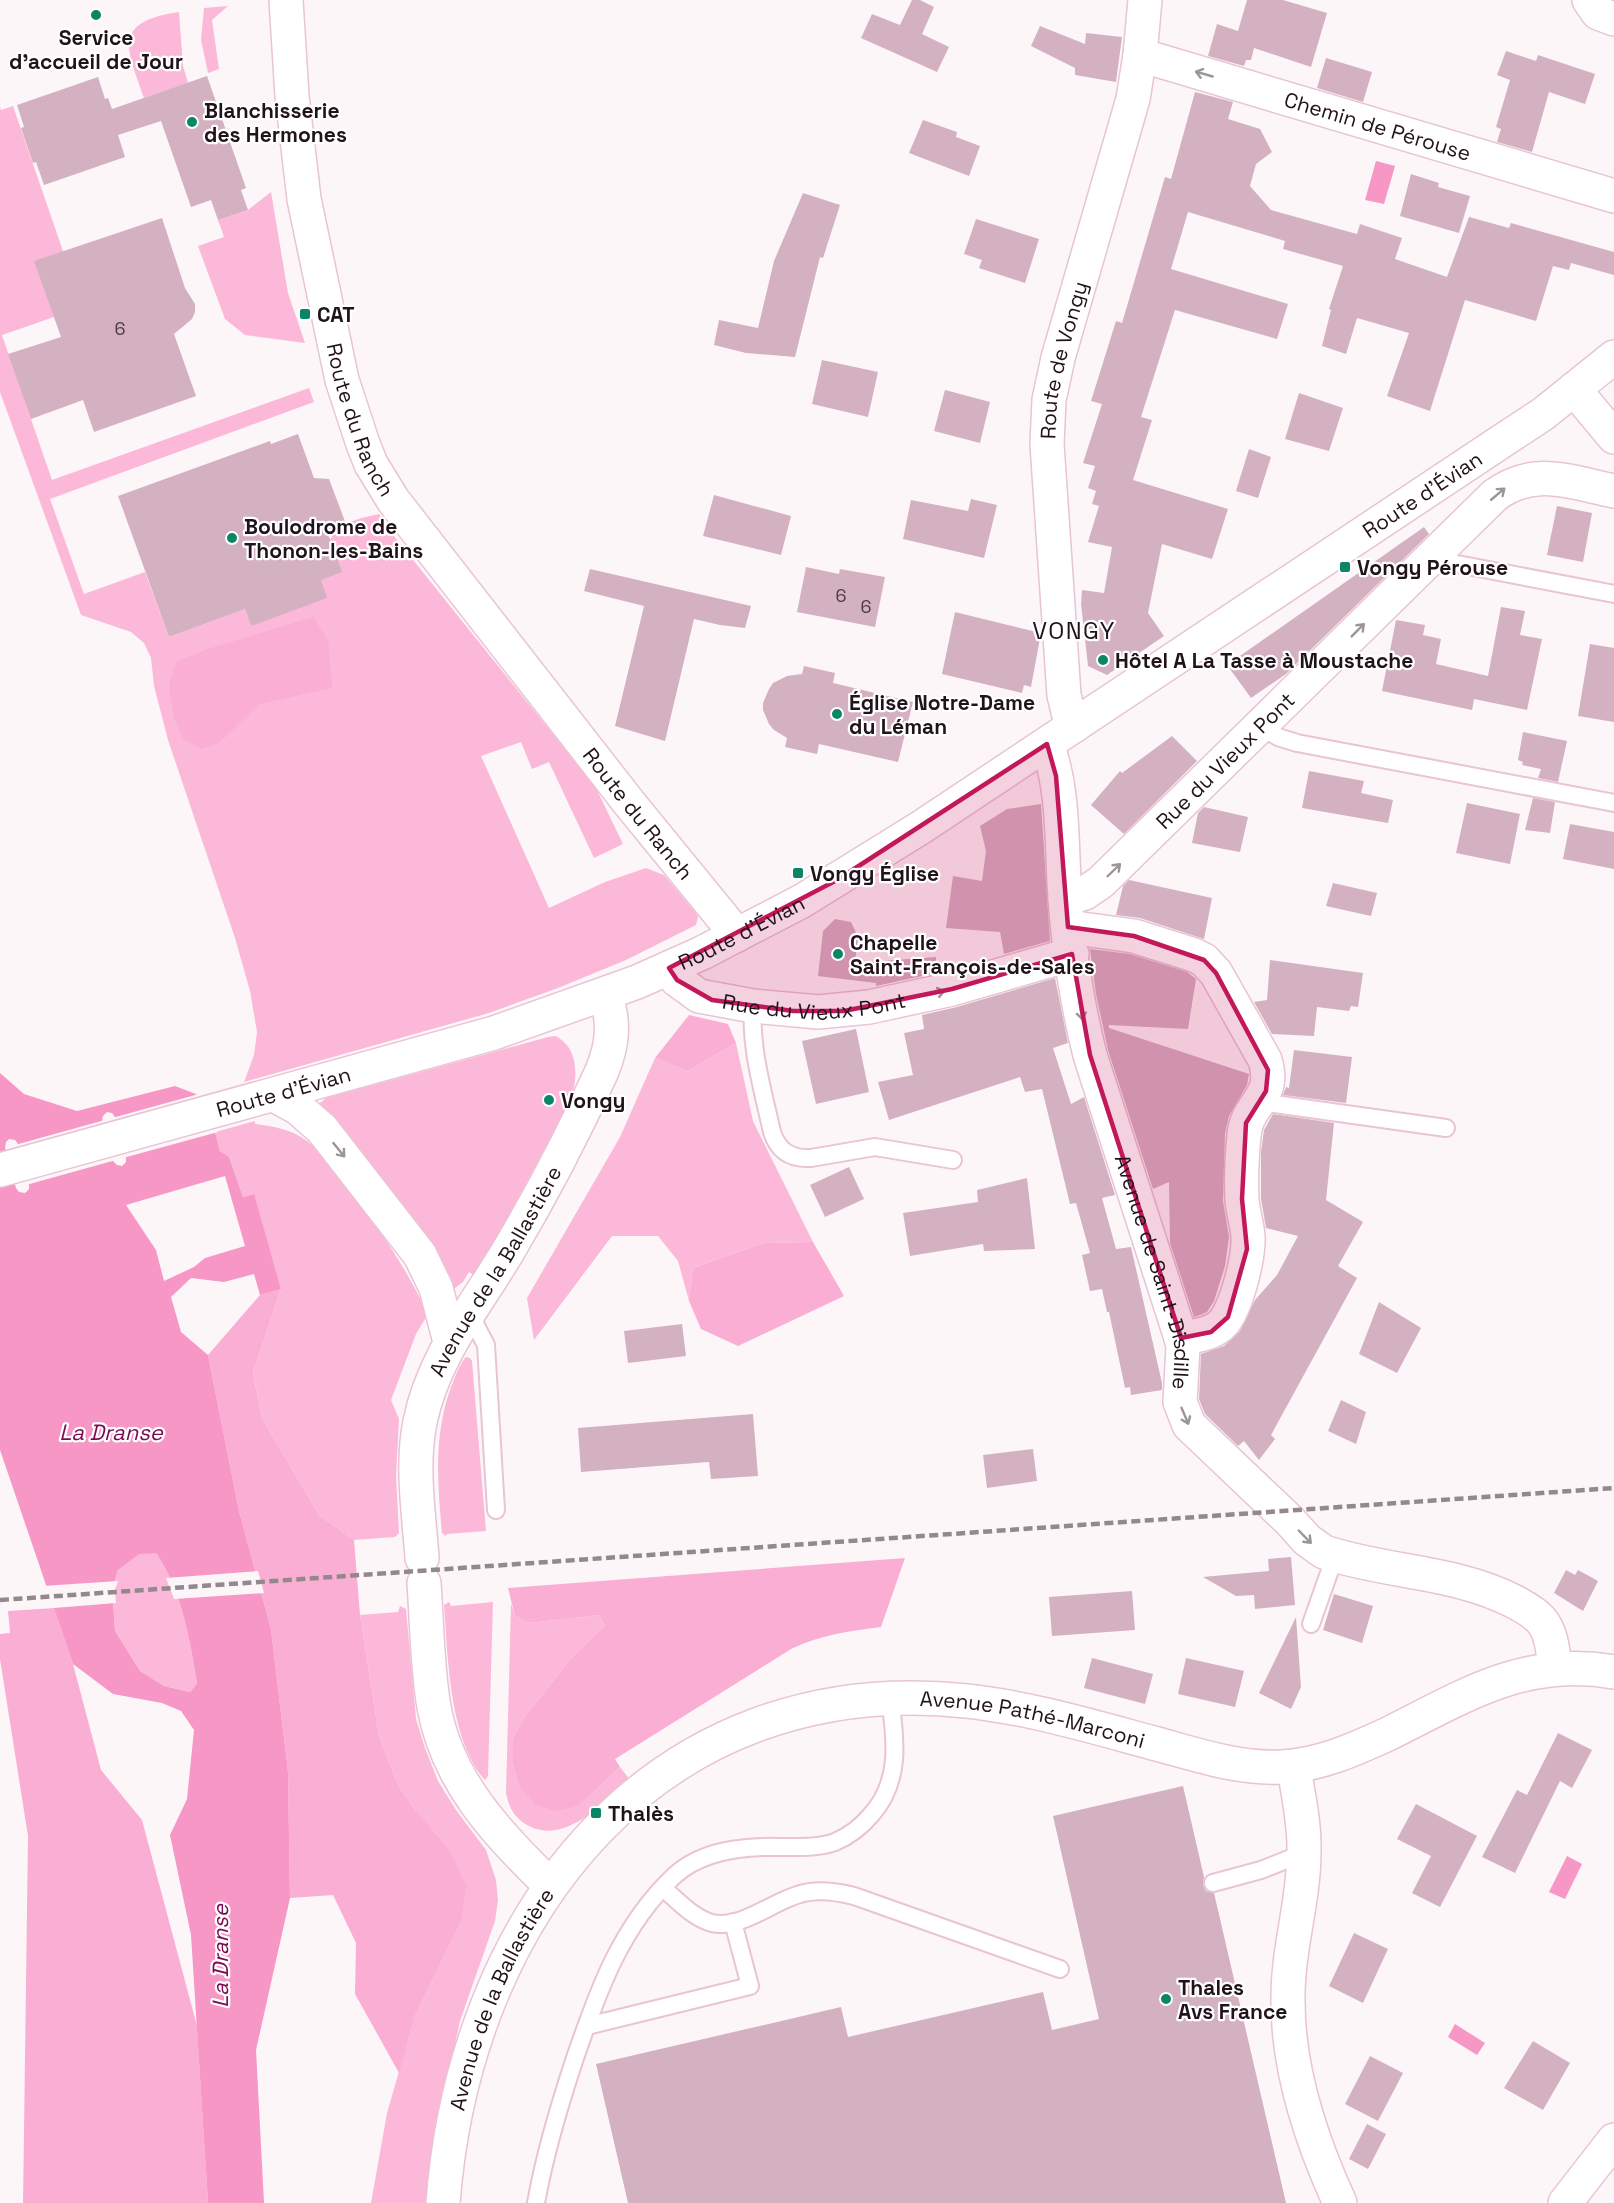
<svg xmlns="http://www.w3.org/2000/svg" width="1614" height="2203" font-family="'Space Grotesk',sans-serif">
	<rect width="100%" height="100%" fill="#fdf6f9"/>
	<g fill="#fcb8d8">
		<path d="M228,6L212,20L219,69L208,73L201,40L204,8Z"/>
		<path d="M179,12L183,66L188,83L144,98C127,48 111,22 179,12Z"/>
		<path d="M13,106L63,251L54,317L2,335L52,480L309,388L314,402L50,499L84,594L145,572L169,637L245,609L251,626L321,580C324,565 326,547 333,534C338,523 368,516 379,514L389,530L596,788L623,844L594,858L549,762L532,769L521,742L481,756L549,908L605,882L646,868L664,875L696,913L698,917L696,925L626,960L558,988L489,1013L244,1082L254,1055L257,1032L250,991L235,938L168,740L154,686L151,658L144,643L131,632L81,615L0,392V107L1,110Z"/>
		<path d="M271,192L288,293L305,343L245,335L225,319L198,246L224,237L218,220L248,210Z"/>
		<path d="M555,1036C580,1047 578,1081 570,1101L499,1234L475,1276L469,1272L463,1282L451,1291L320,1106V1103L326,1098L548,1037Z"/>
		<path d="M736,1043L753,1121L813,1242L764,1243L693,1268L689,1301L678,1261L658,1236H612L534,1340L527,1298L620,1137L655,1058L688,1071Z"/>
		<path d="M255,1121V1124C273,1126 293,1130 307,1141C323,1153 335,1171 346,1186C379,1228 405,1266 428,1314L416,1334L391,1400L399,1419L396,1476L399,1533L395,1537L354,1540L319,1515L262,1418L253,1373L281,1289L253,1194L243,1197L229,1157L220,1151L215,1132Z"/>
		<path d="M466,1357L470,1358L472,1361L486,1531L447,1534L446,1536L442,1533C437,1479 433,1428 455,1377C458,1370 461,1362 466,1357Z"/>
		<path d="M139,1553H156C182,1591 190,1640 197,1685L190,1692L164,1686L140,1671L115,1631L112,1589L118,1570Z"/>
		<path d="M449,1602L451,1606L493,1602L488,1776L485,1780C449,1740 448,1656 444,1605Z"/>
		<path d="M511,1603L515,1616L529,1623L599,1615L605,1626L571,1658L524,1718L513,1738L588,1797L620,1767L630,1780C604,1802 566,1845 529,1826C515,1819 509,1808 506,1793Z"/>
		<path d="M400,1606L406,1609L416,1719L425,1748L438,1781L456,1810L486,1850L496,1880L498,1900L495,1921L460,2021L440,2113L426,2203H371L387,2113L415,2016L461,1922L416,1811L398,1785L379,1736L360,1615L398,1612Z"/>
	</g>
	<g fill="#fbaed3">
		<path d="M313,617L328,640L332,688L260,704L220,742L202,749L183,739L174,718L169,686L177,661L208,649Z"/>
		<path d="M689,1015L728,1024L736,1043L688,1071L655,1058Z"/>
		<path d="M813,1242L844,1296L738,1346L701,1329L689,1301L693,1268L764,1243Z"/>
		<path d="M281,1289L253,1373L262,1418L319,1515L354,1540L360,1615L379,1736L398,1785L416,1811L449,1850L466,1885L461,1922L415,2016L399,2073L355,1994L356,1943L333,1895L290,1898L288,1772L271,1629L239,1511L208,1355L260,1295Z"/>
		<path d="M905,1558L881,1627C849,1631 820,1635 791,1649L615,1759L620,1767L588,1797L574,1807L555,1811L536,1805L520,1788L513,1761V1738L524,1718L571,1658L605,1626L599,1615L529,1623L515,1616L508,1588Z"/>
		<path d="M54,1608L73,1664L101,1770L142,1820L197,2026L208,2203H23L28,1836L0,1659V1634L10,1633L8,1611Z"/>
	</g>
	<g fill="#f697c6" fill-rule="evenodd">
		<path d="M1376,161L1395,166L1384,204L1365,200Z"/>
		<path d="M0,1073L24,1094L77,1111L175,1086L196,1094L215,1132L220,1151L229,1157L243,1197L254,1194L281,1289L260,1295L254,1274L224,1282L191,1278L171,1297L181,1332L208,1355L239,1511L271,1629L288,1772L290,1898L256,2050L264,2203H208L191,1935L170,1835L187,1799L194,1730L181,1711L162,1703L113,1694L73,1664L0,1450ZM107,1112L112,1113L115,1117L126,1157V1162L122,1166L117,1165L113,1161L102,1121L103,1116ZM9,1139L15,1140L18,1144L29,1184V1189L25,1193L19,1192L16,1188L5,1148L6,1142ZM225,1176L245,1246L205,1258L194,1267L164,1281L156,1250L126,1205ZM156,1553C182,1591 190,1640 197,1684L190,1692L164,1686L140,1671L115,1631L112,1589L118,1570L139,1554Z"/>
		<path d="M1567,1856L1582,1864L1565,1899L1549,1892Z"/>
		<path d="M1455,2024L1485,2043L1477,2055L1448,2037Z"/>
	</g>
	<g fill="#fdf6f9">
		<path d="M199,1094L218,1132L123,1158L112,1118Z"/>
		<path d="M105,1120L116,1160L26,1185L15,1145Z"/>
		<path d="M258,1571L264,1593L174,1599L166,1578Z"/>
		<path d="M118,1581L115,1590L116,1603L54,1608H51L43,1586Z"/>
	</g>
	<g fill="#d4b1c1">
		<path d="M912,0H920L934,7L922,34L949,47L937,72L861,38L872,14L900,25Z"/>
		<path d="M1247,0H1283L1327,13L1311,67L1254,48L1251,60H1246L1244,66L1208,56L1217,24L1238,31Z"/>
		<path d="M1040,26L1085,44L1086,33L1122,37L1116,82L1075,75V68L1031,46Z"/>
		<path d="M1506,51L1536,61L1538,55L1595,74L1585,104L1549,92L1532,152L1497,142L1501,129L1496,127L1510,80L1497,75Z"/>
		<path d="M1326,58L1372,72L1363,102L1317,88Z"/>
		<path d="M207,76L246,188L241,190L248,210L218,220L211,200L191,207L161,121L118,135L125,157L44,185L36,162L33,163L21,128L24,127L17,105L98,77L105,99L108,98L112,109Z"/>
		<path d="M1195,92L1233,102L1228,119L1260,129L1272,152L1256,164L1250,186L1271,210L1357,234L1360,224L1402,238L1395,259L1447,277L1469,217L1509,228L1511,223L1614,252V275L1571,263L1569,270L1553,266L1536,321L1465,300L1430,411L1387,396L1409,333L1357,318L1346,354L1322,346L1331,310L1329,309L1343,266L1283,249L1285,241L1188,212L1171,269L1288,304L1277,339L1175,310L1141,417L1152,420L1133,480L1228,509L1212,559L1162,544L1148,613L1164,636L1107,675L1088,666L1081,604L1082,590L1104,593L1112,547L1088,542L1099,506L1092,504L1096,491L1088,488L1095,466L1083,463L1102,404L1091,401L1116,321L1122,323L1165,177L1171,179Z"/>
		<path d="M923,120L957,132L956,137L980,146L969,176L909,153Z"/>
		<path d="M1411,174L1439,183L1438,187L1470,196L1459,233L1400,216Z"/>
		<path d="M803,193L840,205L823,258L820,257L795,357L746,353L714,345L719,320L758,328L774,261Z"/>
		<path d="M162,218L185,288L195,304V312L192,319L174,334L196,396L94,432L83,400L31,419L8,354L61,337L34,261Z"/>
		<path d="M976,219L1039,239L1025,283L979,268L982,260L964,254Z"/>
		<path d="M822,360L878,372L868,417L812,404Z"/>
		<path d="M945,390L990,402L980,443L934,431Z"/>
		<path d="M1299,393L1343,408L1329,451L1285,439Z"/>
		<path d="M298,434L314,478L329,479L346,524L327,531L342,572L321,580L327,598L251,626L245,609L169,637L118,496L270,441L271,444Z"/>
		<path d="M1249,449L1271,457L1258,498L1236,491Z"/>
		<path d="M714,495L791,516L781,555L703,536Z"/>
		<path d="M971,499L997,505L984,558L903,539L911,500L968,511Z"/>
		<path d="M1557,506L1592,513L1583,562L1547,555Z"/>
		<path d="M1424,527L1429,534L1286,674L1251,698L1227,665Z"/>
		<path d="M806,567L839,574L840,569L885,577L875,627L797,612Z"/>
		<path d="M590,569L751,606L745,628L720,625L694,619L665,741L615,726L644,606L584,591Z"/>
		<path d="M1501,607L1525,611L1520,635L1542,639L1527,710L1474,699L1472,710L1382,691L1396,620L1425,625L1423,635L1441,639L1436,664L1488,676Z"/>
		<path d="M955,612L1041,633L1031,687L1024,685L1022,693L942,674Z"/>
		<path d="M1590,644L1614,648V722L1578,716Z"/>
		<path d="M804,666L835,673L833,683L913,702L898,762L819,744L817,754L785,747L787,738L774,730L769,724L763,710V703L769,689L773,683L787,676L802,674Z"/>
		<path d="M1523,732L1567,741L1558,782L1538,778L1541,769L1522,765L1523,762L1518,760Z"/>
		<path d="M1172,736L1197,761L1124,834L1091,805L1120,771L1122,773Z"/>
		<path d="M1309,771L1364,781L1361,793L1393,800L1388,823L1302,808Z"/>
		<path d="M1533,798L1555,802L1550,833L1525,830Z"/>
		<path d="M1467,803L1520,814L1510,864L1456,853Z"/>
		<path d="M1041,804L1050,941L1004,954L1000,932L946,928L953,876L982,881L986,851L980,826L1007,809Z"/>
		<path d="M1204,807L1248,817L1240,852L1192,843L1198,813Z"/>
		<path d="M1570,824L1614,832V869L1563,859Z"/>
		<path d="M1129,880L1212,898L1204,939L1140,918L1116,915L1123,886Z"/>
		<path d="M1333,883L1377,893L1371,916L1326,906Z"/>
		<path d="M835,919L851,922L858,937L855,963L936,957V973L876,986V983L818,976L823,931Z"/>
		<path d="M1090,949L1130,954L1187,972L1196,979L1188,1029L1109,1025V1028L1249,1074L1247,1085L1229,1116L1225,1133L1223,1201L1229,1237L1225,1266L1214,1301L1207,1312L1200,1315L1194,1317L1170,1243L1169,1182L1153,1189L1108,1050L1096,994Z"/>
		<path d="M1270,960L1363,973L1358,1007L1351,1006L1349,1011L1317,1007L1314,1036L1272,1034L1254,1002L1267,1000Z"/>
		<path d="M1055,978L1068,1043L1053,1048L1071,1104L1084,1097L1115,1195L1102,1198L1116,1249L1131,1247L1162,1383V1390L1131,1395L1130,1387L1125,1388L1109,1312H1107L1102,1289L1090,1291L1082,1255L1090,1253L1076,1203L1070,1204L1042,1089L1025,1092L1020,1077L889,1120L878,1082L913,1075L904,1033L924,1029L922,1015L957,1007Z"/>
		<path d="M856,1029L869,1092L816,1104L802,1041Z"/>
		<path d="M1294,1050L1352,1057L1346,1103L1283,1095L1286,1087L1289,1088Z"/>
		<path d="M1273,1114L1334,1123L1326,1200L1363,1222L1338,1266L1357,1278L1271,1435L1275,1439L1259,1460L1244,1441L1238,1446L1205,1414L1199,1399L1201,1354L1224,1346L1240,1331L1255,1300L1277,1275L1298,1236L1266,1228L1261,1199V1152L1264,1130Z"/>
		<path d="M849,1167L864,1199L825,1217L810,1185Z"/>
		<path d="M1027,1178L1035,1249L984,1251L983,1244L910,1256L903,1213L978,1202L977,1190Z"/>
		<path d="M1379,1302L1421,1328L1397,1373L1359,1354Z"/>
		<path d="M682,1324L686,1356L628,1363L624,1331Z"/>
		<path d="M1341,1400L1366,1412L1356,1444L1328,1431Z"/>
		<path d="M753,1414L758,1476L711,1479L709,1462L581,1472L578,1428Z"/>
		<path d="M1033,1449L1037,1481L987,1488L983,1455Z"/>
		<path d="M1291,1557L1295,1605L1255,1609L1254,1595L1236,1596L1203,1577L1269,1571L1268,1559Z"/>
		<path d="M1566,1570L1575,1575L1578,1570L1598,1581L1583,1611L1554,1593Z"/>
		<path d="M1132,1591L1135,1630L1052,1636L1049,1597Z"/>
		<path d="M1334,1594L1373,1606L1362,1643L1323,1630Z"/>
		<path d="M1296,1617L1301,1687L1291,1709L1259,1693Z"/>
		<path d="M1092,1658L1153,1674L1145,1704L1084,1688Z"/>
		<path d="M1186,1658L1244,1671L1235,1707L1178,1694Z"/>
		<path d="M1558,1733L1592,1750L1572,1788L1560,1781L1515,1873L1482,1857L1517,1790L1527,1795Z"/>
		<path d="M1183,1786L1204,1877L1203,1885L1206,1891L1214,1893L1286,2203H628L596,2064L841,2007L848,2037L1043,1992L1052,2030L1099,2019L1053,1816Z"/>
		<path d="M1416,1804L1477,1836L1440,1907L1412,1893L1431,1856L1397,1839Z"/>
		<path d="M1354,1933L1388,1949L1363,2003L1329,1986Z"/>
		<path d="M1533,2041L1570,2063L1543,2110L1504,2088Z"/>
		<path d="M1370,2056L1403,2073L1378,2121L1345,2104Z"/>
		<path d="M1367,2124L1386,2134L1368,2169L1349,2159Z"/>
	</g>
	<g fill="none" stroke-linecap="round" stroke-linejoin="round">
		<g stroke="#e8c4d4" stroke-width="20">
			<g id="lane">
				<path d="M1436,554L1452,563L1614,594"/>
				<path d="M1260,727L1278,737L1297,743L1614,803"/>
				<path d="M753,1006C750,1048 763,1091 772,1132C778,1151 791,1159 811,1158L875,1147L953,1160"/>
				<path d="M1260,1102L1446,1128"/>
				<path d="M466,1316L475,1324L486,1345L496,1510"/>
				<path d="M1311,1624L1335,1556"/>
				<path d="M1213,1883L1261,1870L1304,1853"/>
				<path d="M663,1888C677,1900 693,1918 712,1923C742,1930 775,1899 804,1893C821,1889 838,1892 854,1896L1060,1969"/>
				<path d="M587,2026L750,1986L733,1922"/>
				<path d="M536,2203C545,2153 559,2106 575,2058C598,1991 621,1926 674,1876C702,1850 744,1846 781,1847C799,1847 818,1848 835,1842C849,1836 861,1827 871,1815C901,1782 896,1740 890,1699"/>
			</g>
		</g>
		<g stroke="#e8c4d4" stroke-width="36">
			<g id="street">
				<path id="s1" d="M286,0L292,96L304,199L342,380L363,444L371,464L393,500L630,804L737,935"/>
				<path d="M1589,0L1598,13L1614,19"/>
				<path id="s2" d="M1140,55L1614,196"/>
				<path id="s3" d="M1047,744C1065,792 1061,847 1065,897C1068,946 1078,1008 1090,1055L1181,1338L1183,1347L1180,1402L1189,1425L1290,1521L1307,1540L1324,1552C1387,1573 1456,1571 1515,1602C1524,1607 1534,1612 1541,1620C1552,1633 1553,1652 1555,1668"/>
				<path id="s4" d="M1065,899L1085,893L1101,882L1495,495C1535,466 1570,482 1614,491"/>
				<path d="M1068,927L1134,936L1194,955L1204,960L1216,973L1265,1060C1277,1099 1247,1102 1244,1135C1242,1156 1241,1179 1242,1200C1243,1212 1247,1224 1248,1236C1249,1257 1236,1313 1220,1326C1209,1335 1194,1336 1181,1338"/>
				<path id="s5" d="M669,968L677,980L699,996L753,1006L818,1012L869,1007L952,989L1072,954"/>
				<path d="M274,1095L298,1108L322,1129L420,1255L436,1288L450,1342"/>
				<path id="s6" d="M422,1558C419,1514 411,1466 420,1422C433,1357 474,1308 507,1253C542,1194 574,1133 602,1071C613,1044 615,1022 605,994"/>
				<path d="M424,1583C427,1624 427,1667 434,1707C447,1781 498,1835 550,1885"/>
				<path d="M1294,1767C1298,1795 1305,1824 1304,1852C1304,1902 1287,1950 1288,2002C1288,2071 1311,2140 1340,2203"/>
				<path id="s7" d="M443,2203C465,1914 655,1668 967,1701C1031,1708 1094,1727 1157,1744C1197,1755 1239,1769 1281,1767C1320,1765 1353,1750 1388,1734C1464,1696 1526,1656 1614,1672"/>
				<path d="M1565,2203L1614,2140"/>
			</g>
		</g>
		<g stroke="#e8c4d4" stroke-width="36">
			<g id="secondary">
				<path d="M1574,389L1614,437"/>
				<path id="s8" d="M1074,726L1069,716L1064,695L1047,444L1049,400L1058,358L1133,99L1140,55L1145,0"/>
				<path id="s9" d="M0,1170L494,1033L637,982L702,953L802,901L920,828L1508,437L1543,414L1614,357"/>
			</g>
		</g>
		<use href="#lane" stroke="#fff" stroke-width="16"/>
		<use href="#street" stroke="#fff" stroke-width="33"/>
		<use href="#secondary" stroke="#fff" stroke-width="33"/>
		<path stroke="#92888d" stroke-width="4.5" stroke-dasharray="9 4.5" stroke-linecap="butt" d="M0,1600L1614,1488"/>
	</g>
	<defs><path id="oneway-shaft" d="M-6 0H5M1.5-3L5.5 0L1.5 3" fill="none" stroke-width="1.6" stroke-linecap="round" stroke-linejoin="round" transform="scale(1.5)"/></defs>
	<g stroke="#9b9598">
		<use href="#oneway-shaft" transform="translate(1204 74) rotate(-164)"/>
		<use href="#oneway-shaft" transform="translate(1498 494) rotate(-40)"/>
		<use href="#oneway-shaft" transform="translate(1358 630) rotate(-45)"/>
		<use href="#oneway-shaft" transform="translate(1114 870) rotate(-44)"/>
		<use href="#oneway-shaft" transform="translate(936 993) rotate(-13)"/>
		<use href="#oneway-shaft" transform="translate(1081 1011) rotate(81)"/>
		<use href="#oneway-shaft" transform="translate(339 1150) rotate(51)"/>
		<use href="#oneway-shaft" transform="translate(1185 1416) rotate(67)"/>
		<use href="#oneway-shaft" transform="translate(1305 1537) rotate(46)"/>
	</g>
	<path fill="#c2185b" fill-opacity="0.2" stroke="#c2185b" stroke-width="4.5" stroke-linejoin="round" d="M1047,744L1056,776L1068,927L1134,936L1204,960L1216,973L1268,1070L1266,1091L1246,1123L1242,1199L1247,1249L1228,1317L1211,1332L1181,1338L1090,1055L1072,954L952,989L844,1011H793L712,1000L677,980L669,968L837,880Z"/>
	<g fill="#0a8667" stroke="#fff" stroke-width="2">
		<circle cx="96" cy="15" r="6"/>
		<circle cx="192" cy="122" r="6"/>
		<rect x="299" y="308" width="12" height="12" rx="3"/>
		<circle cx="232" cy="538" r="6"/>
		<rect x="1339" y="561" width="12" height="12" rx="3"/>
		<circle cx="1103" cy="660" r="6"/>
		<circle cx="837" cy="714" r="6"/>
		<rect x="792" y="867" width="12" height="12" rx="3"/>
		<circle cx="838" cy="954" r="6"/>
		<circle cx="549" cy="1100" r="6"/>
		<rect x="590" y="1807" width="12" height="12" rx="3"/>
		<circle cx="1166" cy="1999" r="6"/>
	</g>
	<g text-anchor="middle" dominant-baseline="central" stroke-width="4.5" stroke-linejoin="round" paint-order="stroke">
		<g font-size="18" fill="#4d3a43">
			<text x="120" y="328">6</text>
			<text x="841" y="595">6</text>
			<text x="866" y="606">6</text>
		</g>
		<g font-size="21" font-weight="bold" fill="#201319" stroke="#fff" text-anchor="start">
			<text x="96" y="37" text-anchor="middle">Service<tspan x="96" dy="24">d'accueil de Jour</tspan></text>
			<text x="204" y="110">Blanchisserie<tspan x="204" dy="24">des Hermones</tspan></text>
			<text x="317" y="314">CAT</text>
			<text x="244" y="526">Boulodrome de<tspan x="244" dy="24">Thonon-les-Bains</tspan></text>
			<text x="1357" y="567">Vongy Pérouse</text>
			<text x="1115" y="660">Hôtel A La Tasse à Moustache</text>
			<text x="849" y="702">Église Notre-Dame<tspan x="849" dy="24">du Léman</tspan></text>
			<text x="810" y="873">Vongy Église</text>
			<text x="850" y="942">Chapelle<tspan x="850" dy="24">Saint-François-de-Sales</tspan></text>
			<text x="561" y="1100">Vongy</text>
			<text x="608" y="1813">Thalès</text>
			<text x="1178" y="1987">Thales<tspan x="1178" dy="24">Avs France</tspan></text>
		</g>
		<g font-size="21" fill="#201319" stroke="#fff">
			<text stroke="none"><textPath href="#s2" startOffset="248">Chemin de Pérouse</textPath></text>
			<text stroke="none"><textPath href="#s8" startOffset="370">Route de Vongy</textPath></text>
			<text stroke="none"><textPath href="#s1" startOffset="428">Route du Ranch</textPath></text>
			<text stroke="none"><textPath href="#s9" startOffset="1590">Route d'Évian</textPath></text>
			<text stroke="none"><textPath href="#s4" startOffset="214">Rue du Vieux Pont</textPath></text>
			<text stroke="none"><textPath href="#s1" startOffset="914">Route du Ranch</textPath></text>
			<text stroke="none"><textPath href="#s9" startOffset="780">Route d'Évian</textPath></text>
			<text stroke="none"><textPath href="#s5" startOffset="158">Rue du Vieux Pont</textPath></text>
			<text stroke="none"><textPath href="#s9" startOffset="294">Route d'Évian</textPath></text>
			<text stroke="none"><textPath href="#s6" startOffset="306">Avenue de la Ballastière</textPath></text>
			<text stroke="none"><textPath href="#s3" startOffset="542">Avenue de Saint-Disdille</textPath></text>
			<text stroke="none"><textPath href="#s7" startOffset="885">Avenue Pathé-Marconi</textPath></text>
			<text stroke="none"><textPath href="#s7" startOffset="214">Avenue de la Ballastière</textPath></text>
		</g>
		<g font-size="22" font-style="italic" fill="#7b0a52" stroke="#fff">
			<text x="111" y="1432">La Dranse</text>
			<text transform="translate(220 1956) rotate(-90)">La Dranse</text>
		</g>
		<g font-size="24" letter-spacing="1.5" fill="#201319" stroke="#fff">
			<text x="1074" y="630">VONGY</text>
		</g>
	</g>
</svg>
